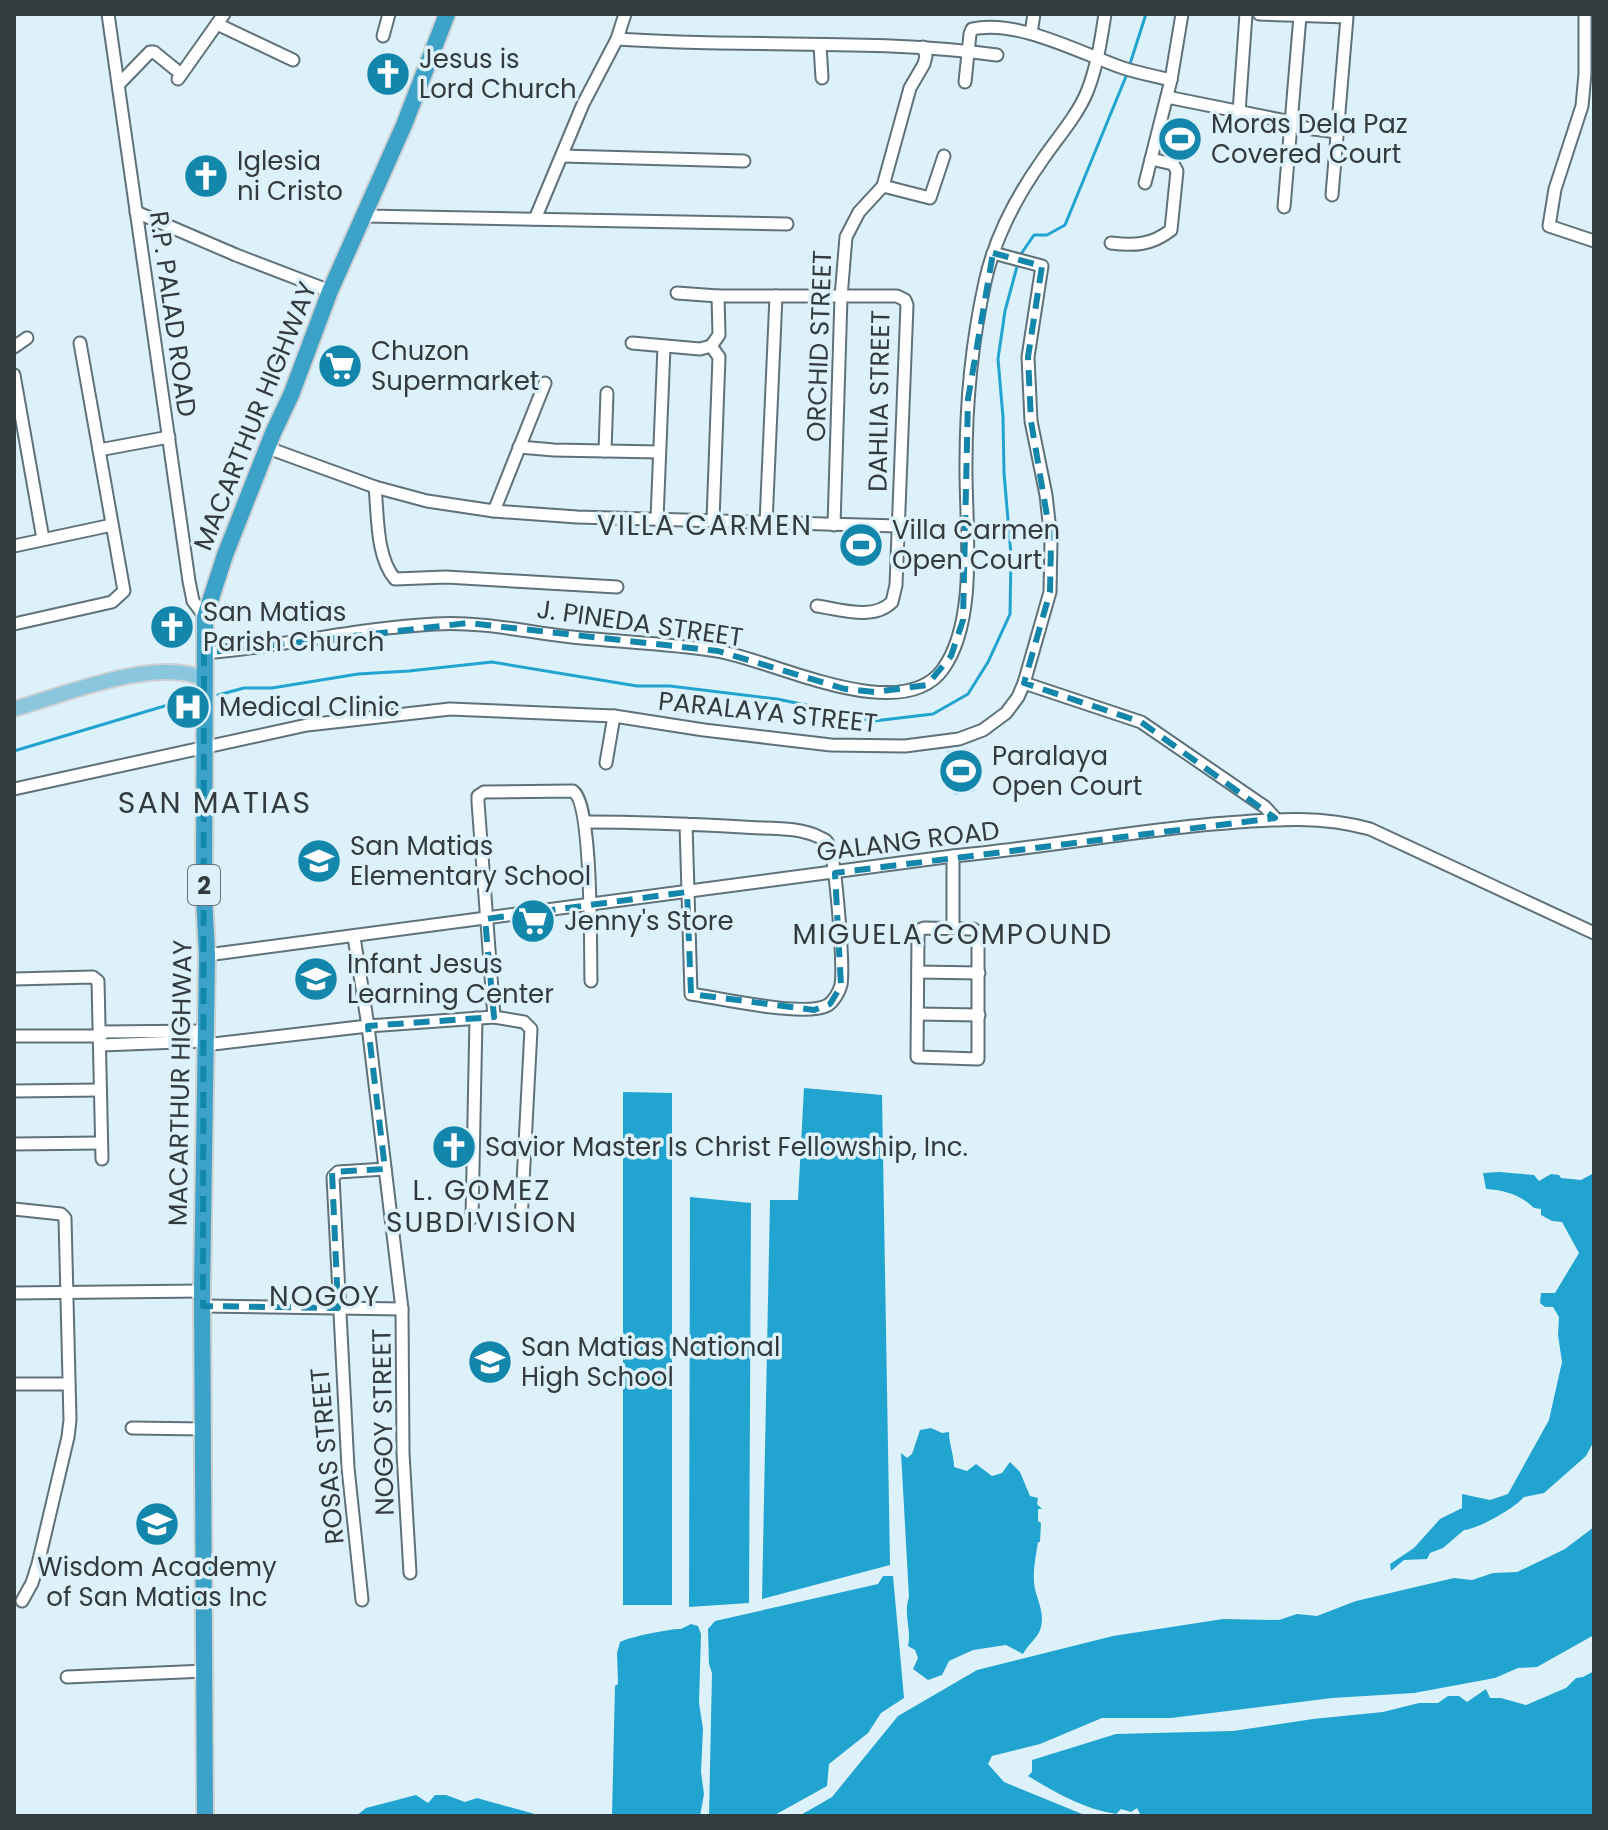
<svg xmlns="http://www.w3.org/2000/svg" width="1608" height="1830" font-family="Poppins,sans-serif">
	<rect width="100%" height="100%" fill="#ddf1fa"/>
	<path fill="#92d6f5" d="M967,748L975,791L955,795L947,751Z"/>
	<g fill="#22a4d1">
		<path d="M804,1088L882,1095L890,1565L762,1599L770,1200H798Z"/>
		<path d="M623,1092L672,1093V1605H623Z"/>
		<path d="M1499,1172L1534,1175L1539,1181L1551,1174L1559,1175L1561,1178L1581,1180L1594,1173V1441L1586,1456L1544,1493L1524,1497C1515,1508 1478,1529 1464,1530L1443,1548L1430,1553L1427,1559L1404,1560L1391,1571L1390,1564L1414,1548L1440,1519L1462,1508V1494L1490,1500L1508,1494L1549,1420L1562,1362L1558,1335L1559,1317L1553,1307H1545L1540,1303L1541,1293H1555L1579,1253L1562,1222L1552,1221L1541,1215V1209L1534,1208C1521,1195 1504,1190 1486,1189L1483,1173Z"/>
		<path d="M690,1197L751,1203L749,1603L689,1607Z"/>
		<path d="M931,1428L942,1433L949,1432C949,1445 954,1454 954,1467L967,1471L976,1464L992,1476L1002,1473L1010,1462L1020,1472L1030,1496L1038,1498L1037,1504L1042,1509H1038V1521L1041,1523L1040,1542H1038C1036,1556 1033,1568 1034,1582C1035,1597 1045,1610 1041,1627C1039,1637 1028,1644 1023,1654L1006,1645L973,1650L949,1661L942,1675L928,1680L913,1669L918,1658L915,1650L908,1646C912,1630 903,1614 909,1597L901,1453L907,1458L912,1454L920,1430Z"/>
		<path d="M1594,1527V1635L1537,1667L1518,1668L1495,1678L1414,1693L1332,1698L1171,1718H1102L1040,1744L992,1756L988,1764L1004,1782L1087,1816H799L832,1797L898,1716L977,1670L1113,1636L1223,1619L1279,1620L1297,1614L1317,1616L1356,1601L1454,1578L1472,1580L1493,1573L1517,1572L1565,1549Z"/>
		<path d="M883,1576H893L904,1698L881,1713L868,1733L829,1764L827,1786L773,1816H709L712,1673L709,1664L708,1629L715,1621L878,1584Z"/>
		<path d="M691,1624L698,1626L701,1634L699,1703L703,1729L701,1772L704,1794L700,1816H612L615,1686L618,1684L617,1653L620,1642C628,1637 674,1628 681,1629Z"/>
		<path d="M1594,1671V1816H1141L1137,1808L1131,1812L1121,1809L1116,1814C1084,1809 1056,1793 1028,1776L1032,1772V1760L1116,1734L1233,1731L1313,1719L1383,1712L1419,1703H1438L1448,1696H1459L1467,1702L1486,1689L1490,1698H1501L1526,1705L1566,1688L1576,1678L1583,1677Z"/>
		<path d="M416,1795L428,1803L435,1795H446L465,1802L477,1798L542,1816H356L366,1808Z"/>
	</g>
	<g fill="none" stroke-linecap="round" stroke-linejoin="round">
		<g stroke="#22a4d1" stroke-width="3">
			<path d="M1129,67L1146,14"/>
			<path d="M1021,254L1034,235H1047L1065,225L1127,74"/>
			<path d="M218,695L244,688H272L358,674L409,671L492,662L637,686H670L777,699L806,705L823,712L874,721L933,714L968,694L988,662L1010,614L1011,555L1004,473L1003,417L998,359L1005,311L1018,263"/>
			<path d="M14,751L198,696"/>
		</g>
		<g stroke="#5f7179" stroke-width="15">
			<g id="minor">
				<path d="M108,14L189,581L193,601L205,617"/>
				<path d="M1259,14L1347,17L1332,195"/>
				<path d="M1585,14V74L1582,106L1555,189L1549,226L1594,241"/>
				<path d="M217,24L293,60"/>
				<path d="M1031,33L1034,14"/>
				<path d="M383,36L389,14"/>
				<path d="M617,39C743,48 871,38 997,55"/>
				<path d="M820,45L822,78"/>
				<path d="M178,79L224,14"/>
				<path d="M965,82L970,34L972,29C1018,19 1080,53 1123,68C1138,73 1155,76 1171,80"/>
				<path d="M120,83L150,52H154L181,74"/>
				<path d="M1167,97L1291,122"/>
				<path d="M1239,112L1246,14"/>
				<path d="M1290,126L1337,132"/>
				<path d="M562,156L744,161"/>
				<path d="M1145,183L1171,80L1182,14"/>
				<path d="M883,186L930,198L944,156"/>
				<path d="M1284,207L1300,16"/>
				<path d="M136,212L236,255L330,291"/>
				<path d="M366,216L787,224"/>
				<path d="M535,219L583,104L617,39L625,14"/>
				<path d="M1111,243C1134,246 1152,245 1171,230L1177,171L1173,164L1151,159"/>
				<path d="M677,293L718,296H897L905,300L907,305L896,585L892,602C873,621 840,609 817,606"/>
				<path d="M632,343L700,349L711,346L719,335L718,296"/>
				<path d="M711,346L719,357L713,520"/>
				<path d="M14,347L27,338"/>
				<path d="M14,375L43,539"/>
				<path d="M519,447L554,450L659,452"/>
				<path d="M268,448L375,487L427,501L494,511L577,517L898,526"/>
				<path d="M99,450L169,437"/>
				<path d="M605,451L607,393"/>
				<path d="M375,487C378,516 376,557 395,579L446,577L617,587"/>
				<path d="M494,511L545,383"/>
				<path d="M657,519L664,347"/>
				<path d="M766,523L776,296"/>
				<path d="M834,525L841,297L846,237L859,212L883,186L910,88L924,64L926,56L923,47"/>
				<path d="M14,546L112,525"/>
				<path d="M14,624L112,602L124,591L80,343"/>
				<path d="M204,653C281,647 357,628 435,624C481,621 526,632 572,637C620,642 669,643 717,651C771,659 901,728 943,669C979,619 965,523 966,463C966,403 972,341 985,282C995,236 1016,197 1043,159C1058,137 1077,116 1087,92C1097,67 1101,40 1105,14"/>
				<path d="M1024,683L1141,722L1265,807L1275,818"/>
				<path d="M606,763L614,716"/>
				<path d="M14,789L307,725L450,709L614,716L704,730L831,745L905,746L959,739L983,730L1006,713L1018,697L1024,683L1050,592L1051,540L1046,495L1031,421L1028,357L1042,266L993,253"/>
				<path d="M585,822C638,822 690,824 743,827C767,829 799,826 821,838C826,840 827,841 829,846C836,862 844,966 841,985C839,992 834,1001 828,1005C806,1018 719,998 691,994L686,824"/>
				<path d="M953,856V928"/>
				<path d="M924,928L973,929L978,932V1059L917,1057L918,935L919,930Z"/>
				<path d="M354,937L368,1026L402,1309L403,1453L410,1573"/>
				<path d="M207,955L953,856C1040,848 1126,832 1213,824C1267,820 1317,814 1370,829L1594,933"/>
				<path d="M918,972L979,973"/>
				<path d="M14,979L93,977L98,981L102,1159"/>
				<path d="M918,1014L979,1015"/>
				<path d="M494,1017L478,802V796L484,792L573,791C593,804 590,950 591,981"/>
				<path d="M101,1032L206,1031"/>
				<path d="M14,1036H101"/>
				<path d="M101,1045L205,1041"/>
				<path d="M205,1045L368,1026L494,1017L524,1022L531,1029L521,1221"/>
				<path d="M14,1091L100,1090"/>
				<path d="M14,1144L101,1143"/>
				<path d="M14,1209L61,1214L65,1218L70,1420L68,1437L38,1564L32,1583L22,1601"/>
				<path d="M472,1218L476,1018"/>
				<path d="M14,1293L202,1291"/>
				<path d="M203,1306L402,1309"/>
				<path d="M14,1384H69"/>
				<path d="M132,1428L203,1429"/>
				<path d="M362,1600L348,1468L333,1177L338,1172L385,1169"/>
				<path d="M67,1677L205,1671"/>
			</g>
		</g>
		<g stroke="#ced0d1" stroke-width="18">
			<path id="major" d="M14,709C63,695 158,656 204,679"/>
		</g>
		<g stroke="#ced0d1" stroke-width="20">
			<path id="highway" d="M205,1816L202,1291L207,955L204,896L205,617L225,555L273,433L291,395L330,291L404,125L447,14"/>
		</g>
		<use href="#minor" stroke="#fff" stroke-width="11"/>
		<use href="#major" stroke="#8ac7de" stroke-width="14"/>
		<use href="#highway" stroke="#3ca2c8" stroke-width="16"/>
	</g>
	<path fill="none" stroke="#1386ac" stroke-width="6" stroke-dasharray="16 10" stroke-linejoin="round" d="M993,253L1042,266L1028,357L1031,421L1051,540L1050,592L1024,683L1141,722L1275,818L835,873L841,986L830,1004L814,1010L691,994L687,892L485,919L494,1017L368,1026L385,1169L332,1172L338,1308L203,1306L204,653L468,623L718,651L845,689L875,692L927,685L951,656L963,620L968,399Z"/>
	<defs>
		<g id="church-disc" transform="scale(2.3)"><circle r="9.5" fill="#1386ac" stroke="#ddf1fa"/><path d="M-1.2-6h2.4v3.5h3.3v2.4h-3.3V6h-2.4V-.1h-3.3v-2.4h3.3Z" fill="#fff"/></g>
		<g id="stadium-disc" transform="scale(2.3)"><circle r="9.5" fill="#1386ac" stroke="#ddf1fa"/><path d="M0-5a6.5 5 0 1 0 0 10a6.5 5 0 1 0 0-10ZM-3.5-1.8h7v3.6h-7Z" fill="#fff"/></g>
		<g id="supermarket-disc" transform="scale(2.3)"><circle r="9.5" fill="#1386ac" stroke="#ddf1fa"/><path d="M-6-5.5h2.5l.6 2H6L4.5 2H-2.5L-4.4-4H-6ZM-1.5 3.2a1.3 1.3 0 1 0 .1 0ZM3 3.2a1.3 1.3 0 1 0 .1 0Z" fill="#fff"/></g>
		<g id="hospital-disc" transform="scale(2.3)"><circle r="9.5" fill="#1386ac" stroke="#ddf1fa"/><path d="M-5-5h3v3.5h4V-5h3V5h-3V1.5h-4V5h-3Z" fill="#fff"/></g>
		<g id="school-disc" transform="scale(2.3)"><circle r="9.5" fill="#1386ac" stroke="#ddf1fa"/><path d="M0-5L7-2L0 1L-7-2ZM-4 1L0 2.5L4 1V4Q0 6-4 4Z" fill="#fff"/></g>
	</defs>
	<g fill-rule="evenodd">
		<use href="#church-disc" x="388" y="74"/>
		<use href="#stadium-disc" x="1180" y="139"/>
		<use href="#church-disc" x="206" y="176"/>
		<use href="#supermarket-disc" x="340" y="366"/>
		<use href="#stadium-disc" x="861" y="545"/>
		<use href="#church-disc" x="172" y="627"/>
		<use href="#hospital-disc" x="188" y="707"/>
		<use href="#stadium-disc" x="961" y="771"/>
		<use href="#school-disc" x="319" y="861"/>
		<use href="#supermarket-disc" x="533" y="921"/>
		<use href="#school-disc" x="316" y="979"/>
		<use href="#church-disc" x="454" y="1147"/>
		<use href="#school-disc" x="490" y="1362"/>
		<use href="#school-disc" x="157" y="1524"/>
	</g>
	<g text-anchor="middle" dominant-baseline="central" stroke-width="7" stroke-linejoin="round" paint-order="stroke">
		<rect fill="#ddf1fa" stroke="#667277" stroke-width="2" x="188" y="865" width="32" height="40" rx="6"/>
		<g font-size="24" font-weight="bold" fill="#333b3f">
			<text x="204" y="885">2</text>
		</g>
		<g font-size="26" fill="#333b3f" stroke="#ddf1fa" text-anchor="start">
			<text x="419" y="59">Jesus is<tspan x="419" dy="30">Lord Church</tspan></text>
			<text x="1211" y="124">Moras Dela Paz<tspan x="1211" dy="30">Covered Court</tspan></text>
			<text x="237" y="161">Iglesia<tspan x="237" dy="30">ni Cristo</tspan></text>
			<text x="371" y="351">Chuzon<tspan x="371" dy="30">Supermarket</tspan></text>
			<text x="892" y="530">Villa Carmen<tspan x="892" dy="30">Open Court</tspan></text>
			<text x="203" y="612">San Matias<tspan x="203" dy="30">Parish Church</tspan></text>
			<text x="219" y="707">Medical Clinic</text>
			<text x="992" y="756">Paralaya<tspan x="992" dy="30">Open Court</tspan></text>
			<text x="350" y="846">San Matias<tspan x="350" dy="30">Elementary School</tspan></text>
			<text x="564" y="921">Jenny's Store</text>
			<text x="347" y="964">Infant Jesus<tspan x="347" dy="30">Learning Center</tspan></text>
			<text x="485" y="1147">Savior Master Is Christ Fellowship, Inc.</text>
			<text x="521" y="1347">San Matias National<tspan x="521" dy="30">High School</tspan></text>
			<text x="157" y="1567" text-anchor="middle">Wisdom Academy<tspan x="157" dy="30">of San Matias Inc</tspan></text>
		</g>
		<g font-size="26" fill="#333b3f" stroke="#ddf1fa">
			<text transform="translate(173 314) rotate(82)">R.P. PALAD ROAD</text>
			<text transform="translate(819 346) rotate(-88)">ORCHID STREET</text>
			<text transform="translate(879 401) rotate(-89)">DAHLIA STREET</text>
			<text transform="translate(255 416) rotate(-68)">MACARTHUR HIGHWAY</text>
			<text transform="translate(640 623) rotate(8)">J. PINEDA STREET</text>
			<text transform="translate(768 712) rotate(6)">PARALAYA STREET</text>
			<text transform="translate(908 841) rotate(-7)">GALANG ROAD</text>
			<text transform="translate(180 1083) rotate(-89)">MACARTHUR HIGHWAY</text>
			<text transform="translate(383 1422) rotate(-91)">NOGOY STREET</text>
			<text transform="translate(327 1456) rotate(-95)">ROSAS STREET</text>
		</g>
		<g font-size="28" letter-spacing="2" fill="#333b3f" stroke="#ddf1fa">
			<text x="705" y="525">VILLA CARMEN</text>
			<text x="953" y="934">MIGUELA COMPOUND</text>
			<text x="482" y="1190">L. GOMEZ<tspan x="482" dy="32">SUBDIVISION</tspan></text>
			<text x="325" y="1296">NOGOY</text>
		</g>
		<g font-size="30" letter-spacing="2" fill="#333b3f" stroke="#ddf1fa">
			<text x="215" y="802">SAN MATIAS</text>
		</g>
	</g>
	<rect width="1608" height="1830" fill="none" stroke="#333b3f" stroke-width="32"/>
</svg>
